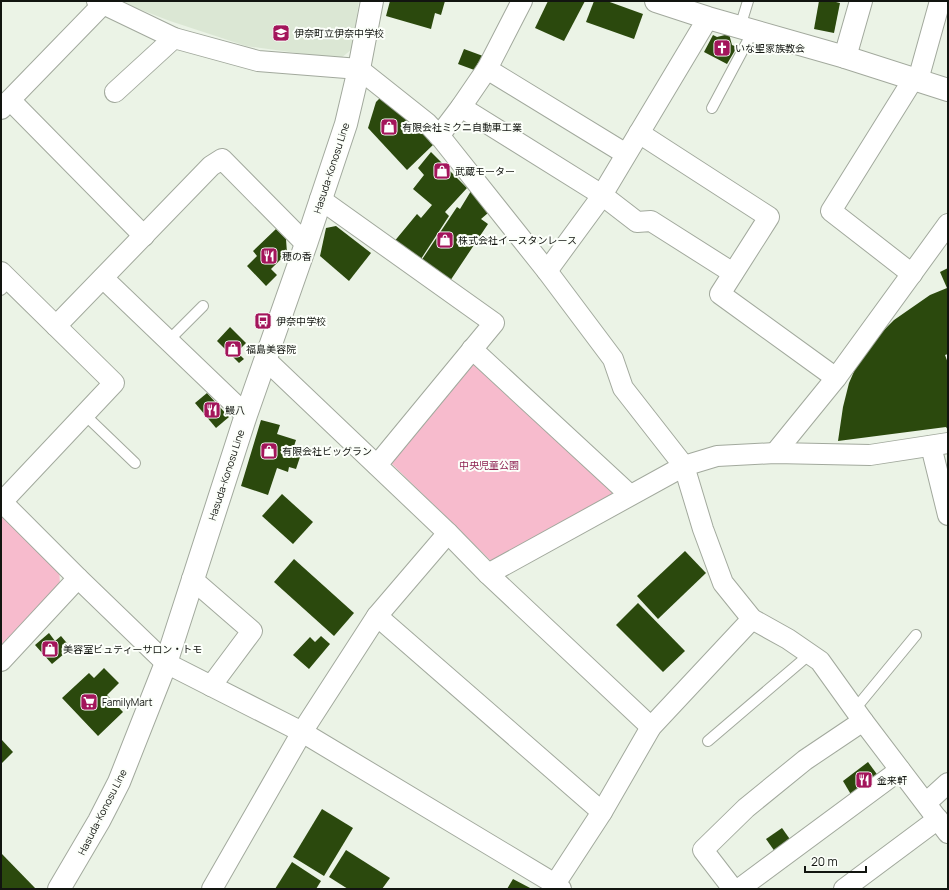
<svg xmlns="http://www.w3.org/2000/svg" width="949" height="890" font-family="Manrope,'Noto Sans JP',sans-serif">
	<rect width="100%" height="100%" fill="#ebf3e6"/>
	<path fill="#dbe7d4" d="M118,1H359L352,49L340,59L246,46L170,21Z"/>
	<g fill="#f7bbcd">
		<path d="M476,359L615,494L491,561L391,463Z"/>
		<path d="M1,510L59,566L60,585L1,645Z"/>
	</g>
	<g fill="#2b490d">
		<path d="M390,1H445L441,15L435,13L431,29L386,16Z"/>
		<path d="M548,1H585L564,41L535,28Z"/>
		<path d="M594,1H607L643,14L634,39L586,22Z"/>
		<path d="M819,1H832L840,3L834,33L814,29Z"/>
		<path d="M729,34L732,45L737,47L727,64L704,52L713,35L717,37Z"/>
		<path d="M464,49L483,56L477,71L458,64Z"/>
		<path d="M384,94L435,143L407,170L368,128L376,102Z"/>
		<path d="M431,152L467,188L445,212L449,216L419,262L393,243L417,214L421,218L432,205L413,189L424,175L418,168Z"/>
		<path d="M471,191L488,213L481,219L488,224L448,284L419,264L457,207L460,209Z"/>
		<path d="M336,226L371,253L349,281L320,256L326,228Z"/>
		<path d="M276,229L286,239L287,253L271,269L277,275L266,286L247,266L257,256L253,251Z"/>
		<path d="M948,268V354L945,355L948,363V430L946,427L838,441L843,407L849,383L859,360L877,337L894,320L930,295L947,288L940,272Z"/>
		<path d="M230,327L246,343L237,352L244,359L239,363L217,341Z"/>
		<path d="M207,393L229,417L216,428L195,403Z"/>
		<path d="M261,420L280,425L277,434L296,440L291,455L300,457L296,469L289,467L288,472L277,468L268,495L241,486Z"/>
		<path d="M282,494L313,522L293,544L262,516Z"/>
		<path d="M685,551L706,573L658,619L637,596Z"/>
		<path d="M294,559L354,613L334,636L274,582Z"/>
		<path d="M638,603L685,651L663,672L616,625Z"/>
		<path d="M49,633L55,641L61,636L71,648L52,664L35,645Z"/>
		<path d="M321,636L330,644L309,669L293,655L310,637L315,642Z"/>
		<path d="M104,668L119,683L107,695L123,712L98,736L62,698L89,673L94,678Z"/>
		<path d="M1,739L13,752L1,764Z"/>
		<path d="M868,762L879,777L853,798L843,781Z"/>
		<path d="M322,809L353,828L324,876L293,857Z"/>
		<path d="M782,828L794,845L778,856L766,839Z"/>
		<path d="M346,850L390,878L382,889H348L329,877Z"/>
		<path d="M1,853L36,889H1Z"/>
		<path d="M292,862L321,881L316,889H275Z"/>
		<path d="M513,879L532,889H507Z"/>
	</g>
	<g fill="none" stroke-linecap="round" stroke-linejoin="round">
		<g stroke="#a2a99d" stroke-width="12">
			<g id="service">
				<path d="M740,27L748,1"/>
				<path d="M712,108L753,31"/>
				<path d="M1,290L10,281"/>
				<path d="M168,341L203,306"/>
				<path d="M84,414L135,463"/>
				<path d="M855,709L916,635"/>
				<path d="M708,741L810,654"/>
			</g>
		</g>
		<g stroke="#a2a99d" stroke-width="22">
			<g id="minor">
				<path d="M97,1L174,38L258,61L359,69L427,123L442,139L547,271L613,359L623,388L684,466L703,529L723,583L752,619L788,639L820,661L863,721L948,833"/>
				<path d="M487,69L626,154"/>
				<path d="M918,80L940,1"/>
				<path d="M115,92L174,38"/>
				<path d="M10,100L144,236"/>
				<path d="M461,107L602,195L637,222L651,221L733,273"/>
				<path d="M1,109L103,4"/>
				<path d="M639,133L769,217L720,294L836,378"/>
				<path d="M439,136L461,107L487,69L522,1"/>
				<path d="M320,199L494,323L377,465"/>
				<path d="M547,271L599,200L708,18"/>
				<path d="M1,272L114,383L2,502"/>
				<path d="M912,274L831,211L914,78"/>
				<path d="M103,278L246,415"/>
				<path d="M56,326L211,166L222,159L306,244"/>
				<path d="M472,349L630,495"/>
				<path d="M265,359L448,533L488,574L651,727"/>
				<path d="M931,446L948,515"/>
				<path d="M775,453L836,378L948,224"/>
				<path d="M1,501L78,578L166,663L302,732L555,884L561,889"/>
				<path d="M488,574L684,466L717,456L775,453L870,455L948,443"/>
				<path d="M192,579L252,631L211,686"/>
				<path d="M377,616L602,812"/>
				<path d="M1,661L78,578"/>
				<path d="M926,803L948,783"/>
				<path d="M555,884L602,812L651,727L752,619"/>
				<path d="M212,889L302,732L377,616L448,533"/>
				<path d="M733,889L703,850L746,808L805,760L863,721"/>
				<path d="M739,889L900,770"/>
				<path d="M844,889L938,819"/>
			</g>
		</g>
		<g stroke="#a2a99d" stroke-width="24">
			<g id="tertiary">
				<path d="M656,1L708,18L845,57L948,90"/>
				<path d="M845,57L861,1"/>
			</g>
		</g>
		<g stroke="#a2a99d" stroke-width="24">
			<path id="secondary" d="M59,889L99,821L119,782L166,663L246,415L306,244L346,124L359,69L372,1"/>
		</g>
		<use href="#service" stroke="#fff" stroke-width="10"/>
		<use href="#minor" stroke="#fff" stroke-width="20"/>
		<use href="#tertiary" stroke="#fff" stroke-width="22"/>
		<use href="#secondary" stroke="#fff" stroke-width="22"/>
	</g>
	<defs>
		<g id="school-square" transform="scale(0.9)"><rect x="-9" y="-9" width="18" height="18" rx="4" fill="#a3155b" stroke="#fcfffa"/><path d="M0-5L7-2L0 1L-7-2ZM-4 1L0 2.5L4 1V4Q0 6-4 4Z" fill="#fff"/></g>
		<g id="church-square" transform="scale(0.9)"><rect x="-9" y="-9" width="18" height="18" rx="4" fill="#a3155b" stroke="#fcfffa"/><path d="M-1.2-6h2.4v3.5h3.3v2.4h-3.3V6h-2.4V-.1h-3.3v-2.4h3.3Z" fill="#fff"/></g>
		<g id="shop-square" transform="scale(0.9)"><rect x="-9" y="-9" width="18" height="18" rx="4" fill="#a3155b" stroke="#fcfffa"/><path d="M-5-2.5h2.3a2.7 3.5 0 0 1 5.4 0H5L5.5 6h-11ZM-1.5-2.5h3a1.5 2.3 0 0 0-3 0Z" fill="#fff"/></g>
		<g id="restaurant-square" transform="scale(0.9)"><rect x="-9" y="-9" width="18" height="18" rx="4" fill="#a3155b" stroke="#fcfffa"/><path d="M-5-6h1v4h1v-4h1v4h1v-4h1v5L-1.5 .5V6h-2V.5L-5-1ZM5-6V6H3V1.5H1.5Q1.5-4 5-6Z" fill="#fff"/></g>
		<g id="bus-square" transform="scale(0.9)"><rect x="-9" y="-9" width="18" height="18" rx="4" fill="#a3155b" stroke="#fcfffa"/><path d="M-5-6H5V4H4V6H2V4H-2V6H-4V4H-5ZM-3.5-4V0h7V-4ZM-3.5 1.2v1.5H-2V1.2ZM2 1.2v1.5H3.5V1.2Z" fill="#fff"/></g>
		<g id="supermarket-square" transform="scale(0.9)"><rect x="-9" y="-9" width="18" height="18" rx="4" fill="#a3155b" stroke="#fcfffa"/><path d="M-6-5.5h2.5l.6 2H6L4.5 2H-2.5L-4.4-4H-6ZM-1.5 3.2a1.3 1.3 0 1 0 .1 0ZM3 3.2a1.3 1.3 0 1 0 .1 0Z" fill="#fff"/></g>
	</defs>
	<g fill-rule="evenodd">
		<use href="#school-square" x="281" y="33"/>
		<use href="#church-square" x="722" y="48"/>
		<use href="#shop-square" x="389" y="127"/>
		<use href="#shop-square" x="442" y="171"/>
		<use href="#shop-square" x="445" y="240"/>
		<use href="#restaurant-square" x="269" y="256"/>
		<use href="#bus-square" x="263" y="321"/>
		<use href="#shop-square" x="233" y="349"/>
		<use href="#restaurant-square" x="212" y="410"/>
		<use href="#shop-square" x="269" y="451"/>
		<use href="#shop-square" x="50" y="649"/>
		<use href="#supermarket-square" x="89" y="702"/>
		<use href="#restaurant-square" x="864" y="780"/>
	</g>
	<g text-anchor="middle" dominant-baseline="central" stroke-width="4" stroke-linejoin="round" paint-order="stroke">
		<g font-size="10" fill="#121510" stroke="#fcfffa" text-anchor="start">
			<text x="294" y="33">伊奈町立伊奈中学校</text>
			<text x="735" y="48">いな聖家族教会</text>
			<text x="402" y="127">有限会社ミクニ自動車工業</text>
			<text x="455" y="171">武蔵モーター</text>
			<text x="458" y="240">株式会社イースタンレース</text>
			<text x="282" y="256">穂の香</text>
			<text x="276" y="321">伊奈中学校</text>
			<text x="246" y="349">福島美容院</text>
			<text x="225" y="410">鰻八</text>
			<text x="282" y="451">有限会社ビッグラン</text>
			<text x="63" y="649">美容室ビュティーサロン・トモ</text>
			<text x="102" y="702">FamilyMart</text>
			<text x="877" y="780">金来軒</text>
		</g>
		<g font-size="10" fill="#121510" stroke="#fcfffa">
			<text transform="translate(331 168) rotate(-72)">Hasuda-Konosu Line</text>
			<text transform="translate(226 475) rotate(-72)">Hasuda-Konosu Line</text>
			<text transform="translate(102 812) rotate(-63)">Hasuda-Konosu Line</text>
		</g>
		<g font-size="10" fill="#8d2251" stroke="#fcfffa">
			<text x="489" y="465">中央児童公園</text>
		</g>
	</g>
	<rect width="949" height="890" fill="none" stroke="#121510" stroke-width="4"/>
	<path d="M805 866v6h61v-6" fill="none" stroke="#121510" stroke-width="2"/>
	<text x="811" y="866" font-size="12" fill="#121510" stroke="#fcfffa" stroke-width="3" paint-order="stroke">20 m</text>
</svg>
